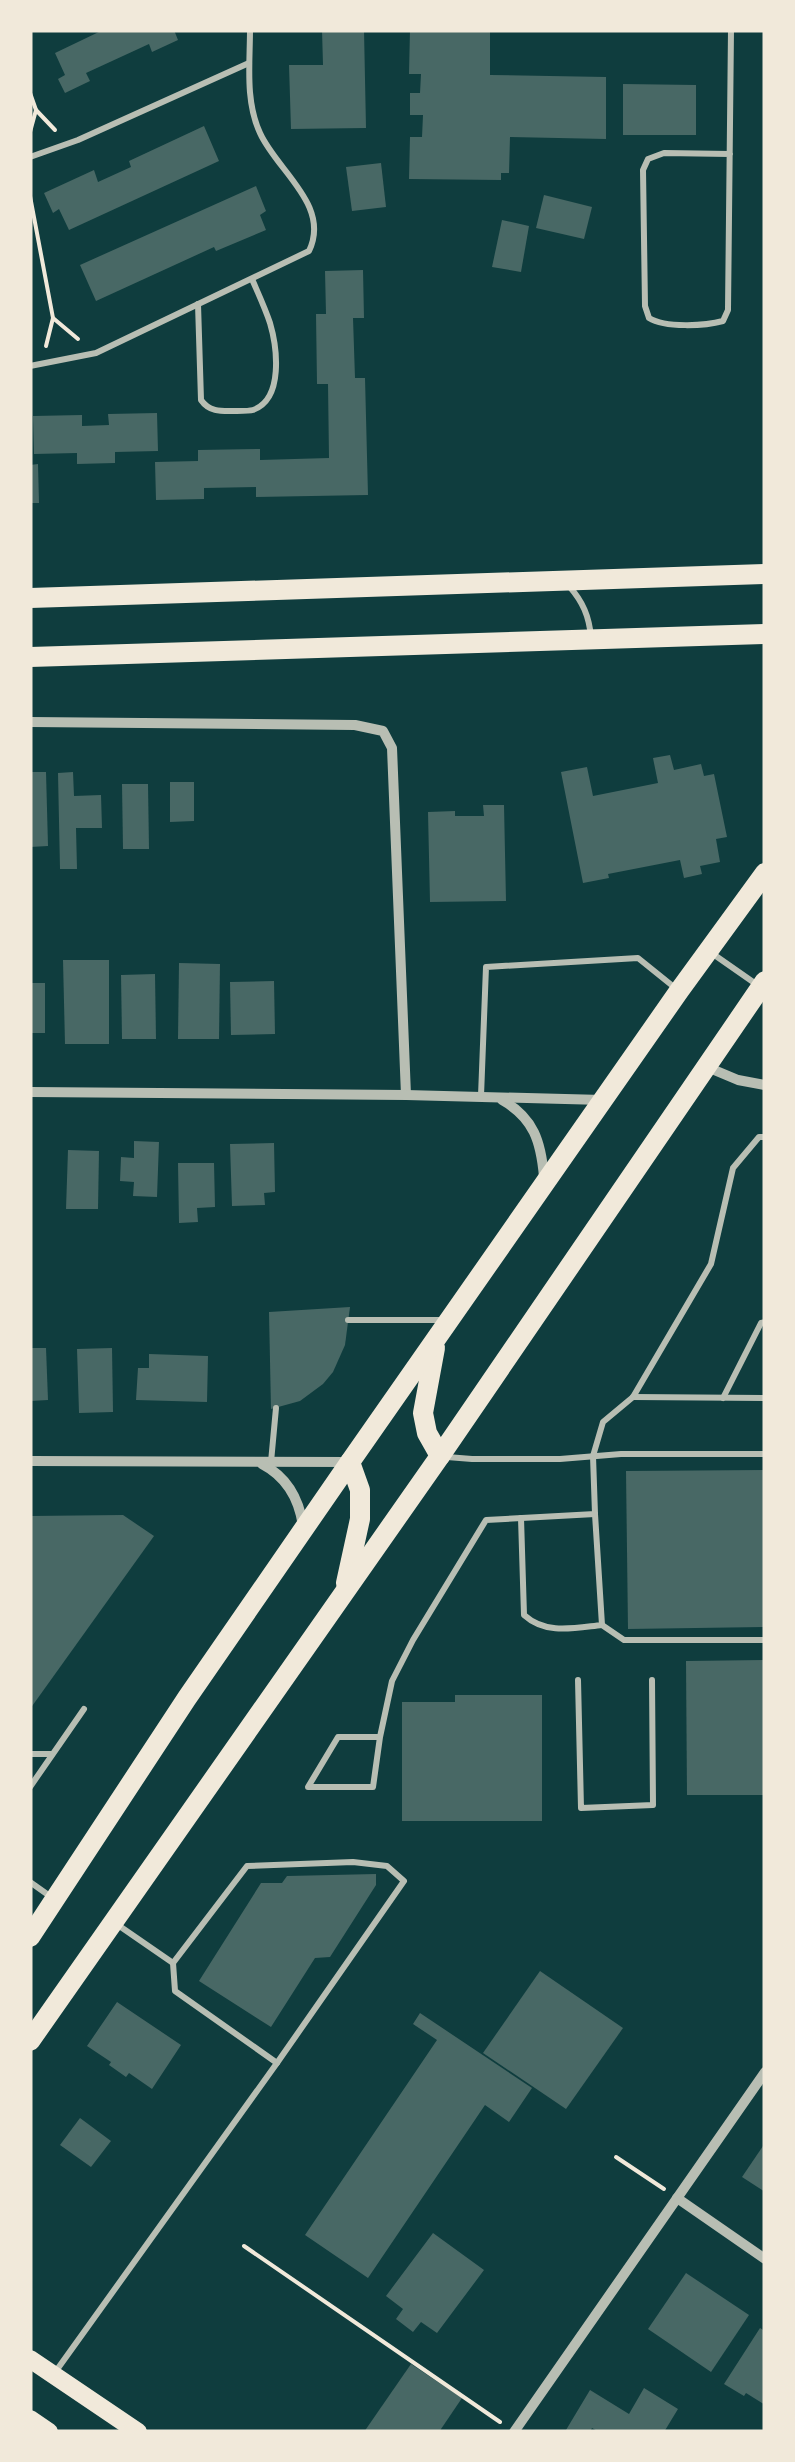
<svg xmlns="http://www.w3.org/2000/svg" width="795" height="2462" font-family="'Exo 2',sans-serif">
	<rect width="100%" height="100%" fill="#0f3d3e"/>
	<g fill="#486865">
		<path d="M103,30H174L178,40L152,52L149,44L86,73L90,81L65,93L58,79L65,75L55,53Z"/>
		<path d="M322,30H364L366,128L291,129L289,65H323Z"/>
		<path d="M410,30H490V75L606,77V139L510,137L509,173H501V180L409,179L410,137H422L423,115H410V93H420L421,74H409Z"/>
		<path d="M623,84L696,85V135H623Z"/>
		<path d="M204,126L219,161L69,230L59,209L53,213L44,193L94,170L98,182L131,167L129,161Z"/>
		<path d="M381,163L386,207L352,211L346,167Z"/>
		<path d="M256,186L266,211L260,215L266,230L216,251L214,247L96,301L80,265Z"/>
		<path d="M544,195L592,207L584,239L536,228Z"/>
		<path d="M502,220L529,226L521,272L492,267Z"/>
		<path d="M363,270L364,318H353L355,378H365L368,495L256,497V487L204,488V499L156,500L155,462L198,461V450L260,449V460L329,458L328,384H317L316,314H326L325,271Z"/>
		<path d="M157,413L158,451L115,452V463L77,464V453L34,454L33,416L82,415V426L109,425L108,414Z"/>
		<path d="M38,464L39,503H30V465Z"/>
		<path d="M670,755L674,770L701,764L704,776L714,774L727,837L716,839L720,862L700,866L702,874L684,878L680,860L608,874L609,878L583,883L561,772L587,767L593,796L658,783L653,758Z"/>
		<path d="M30,772H46L48,846L30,847Z"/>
		<path d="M73,772L74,796L101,795L102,828H76L77,869H60L58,773Z"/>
		<path d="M170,782H194V821L170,822Z"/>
		<path d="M122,784H148L149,849H123Z"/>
		<path d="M483,805H504L506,901L430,902L428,812L455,811V816H484Z"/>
		<path d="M63,960H109V1044H65Z"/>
		<path d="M179,963L220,964L219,1039H178Z"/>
		<path d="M155,974L156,1039H122L121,975Z"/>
		<path d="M274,981L275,1034L231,1035L230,982Z"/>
		<rect x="30" y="983" width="15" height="50"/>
		<path d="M134,1141L159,1142L157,1197L133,1196L134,1182L120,1181L121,1157L134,1158Z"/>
		<path d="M274,1143L275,1192L264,1193L265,1205L232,1206L230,1144Z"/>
		<path d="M68,1150L99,1151L98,1209H66Z"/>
		<path d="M178,1163H214L215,1207L197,1208L198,1222L179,1223Z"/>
		<path d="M350,1307L345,1345L333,1372L323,1384L300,1401L271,1409L269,1312Z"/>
		<path d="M30,1348H46L48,1400L30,1401Z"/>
		<path d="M112,1348L113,1412L79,1413L77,1349Z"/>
		<path d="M149,1354L208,1356L207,1402L136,1400L138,1368H149Z"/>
		<path d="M765,1470V1627L628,1629L626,1471Z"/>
		<path d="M123,1515L154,1536L30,1709V1516Z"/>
		<path d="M765,1660V1795H687L686,1661Z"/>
		<path d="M455,1695H542V1821H402V1702H455Z"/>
		<path d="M376,1874V1885L330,1957L315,1958L271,2027L199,1981L261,1883H282L287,1876Z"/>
		<path d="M540,1971L623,2028L566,2109L483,2053Z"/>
		<path d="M117,2002L181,2045L152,2089L129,2073L126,2077L109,2065L111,2062L87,2046Z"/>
		<path d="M420,2013L532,2088L509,2122L485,2105L368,2278L305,2235L437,2040L413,2024Z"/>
		<path d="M80,2118L111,2141L91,2167L60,2145Z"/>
		<path d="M765,2143V2192L742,2177Z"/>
		<path d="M433,2233L484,2270L437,2333L421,2322L413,2332L396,2319L403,2309L386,2296Z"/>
		<path d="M686,2273L749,2315L711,2372L648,2329Z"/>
		<path d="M760,2328L765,2331V2405L746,2393L744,2396L724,2384Z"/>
		<path d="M411,2364L462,2398L439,2432H364Z"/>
		<path d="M644,2388L678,2409L664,2432H599L592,2428L590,2432H569L566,2430L590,2390L629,2414Z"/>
	</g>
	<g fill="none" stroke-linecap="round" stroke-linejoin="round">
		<g stroke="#f1e9da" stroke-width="4">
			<path d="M30,93L36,110"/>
			<path d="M30,132L36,110L55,130"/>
			<path d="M30,196L53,318"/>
			<path d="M46,346L53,318L78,339"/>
			<path d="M616,2157L664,2189"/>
			<path d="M244,2246L500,2422"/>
		</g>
		<g stroke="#b8beb3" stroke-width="6">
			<path d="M730,154L664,153L648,159L643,170L645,306L649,318C665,328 705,326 723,321L728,310L731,30"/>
			<path d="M30,157L78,140L249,63"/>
			<path d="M198,304L201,400C210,413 223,411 237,411C240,411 250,411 253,410C284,399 277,347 270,323C265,308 258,293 252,279"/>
			<path d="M30,366L96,353L309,251C331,205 277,171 260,133C245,101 250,63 250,30"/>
			<path d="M569,586C583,602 589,616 591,637"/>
			<path d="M713,954L756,984"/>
			<path d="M481,1096L486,967L638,958L674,987"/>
			<path d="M348,1320H443"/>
			<path d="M633,1397L765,1398"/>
			<path d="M723,1398L761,1323L765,1322"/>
			<path d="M447,1457L472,1459H560L621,1454H765"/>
			<path d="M271,1462L276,1408"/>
			<path d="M521,1518L524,1615C546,1635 574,1628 602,1625L595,1514"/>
			<path d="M602,1625L624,1640H765"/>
			<path d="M578,1680L581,1808L653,1805L652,1680"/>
			<path d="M380,1737L373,1787H308L338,1737H380L392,1681L413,1640L486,1520L595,1514L593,1456L603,1422L633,1397L711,1264L733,1168L759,1137H765"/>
			<path d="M30,1754H52"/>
			<path d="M30,1787L84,1709"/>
			<path d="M30,1882L54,1899"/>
			<path d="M173,1963L247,1866L353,1862L387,1866L404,1881L277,2063"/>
			<path d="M56,2371L277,2063L175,1991L173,1963L115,1923"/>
		</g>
		<g stroke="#b8beb3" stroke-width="10">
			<path d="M30,722L355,725L383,731L392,748L406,1095"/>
			<path d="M707,1067L738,1080L765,1085"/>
			<path d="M30,1092L406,1095L603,1100"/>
			<path d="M502,1100C534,1118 541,1142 544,1177"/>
			<path d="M30,1461L349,1462"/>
			<path d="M262,1464C287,1477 299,1498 303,1526"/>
			<path d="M677,2198L765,2259"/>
			<path d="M514,2432L765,2072"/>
		</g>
		<g stroke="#f1e9da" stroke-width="18">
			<path d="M30,2359L138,2432"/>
			<path d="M30,2419L49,2432"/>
		</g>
		<g stroke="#f1e9da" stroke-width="20">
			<path d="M30,598L765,574"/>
			<path d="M30,657L765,634"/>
			<path d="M435,1348L423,1413L427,1433L440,1456"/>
			<path d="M346,1583L360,1519V1490L350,1462"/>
			<path d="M30,1937L187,1698L350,1462L679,991L765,873"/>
			<path d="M30,2041L440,1456L765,981"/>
		</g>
	</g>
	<rect width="795" height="2462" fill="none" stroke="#f1e9da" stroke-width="65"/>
</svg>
